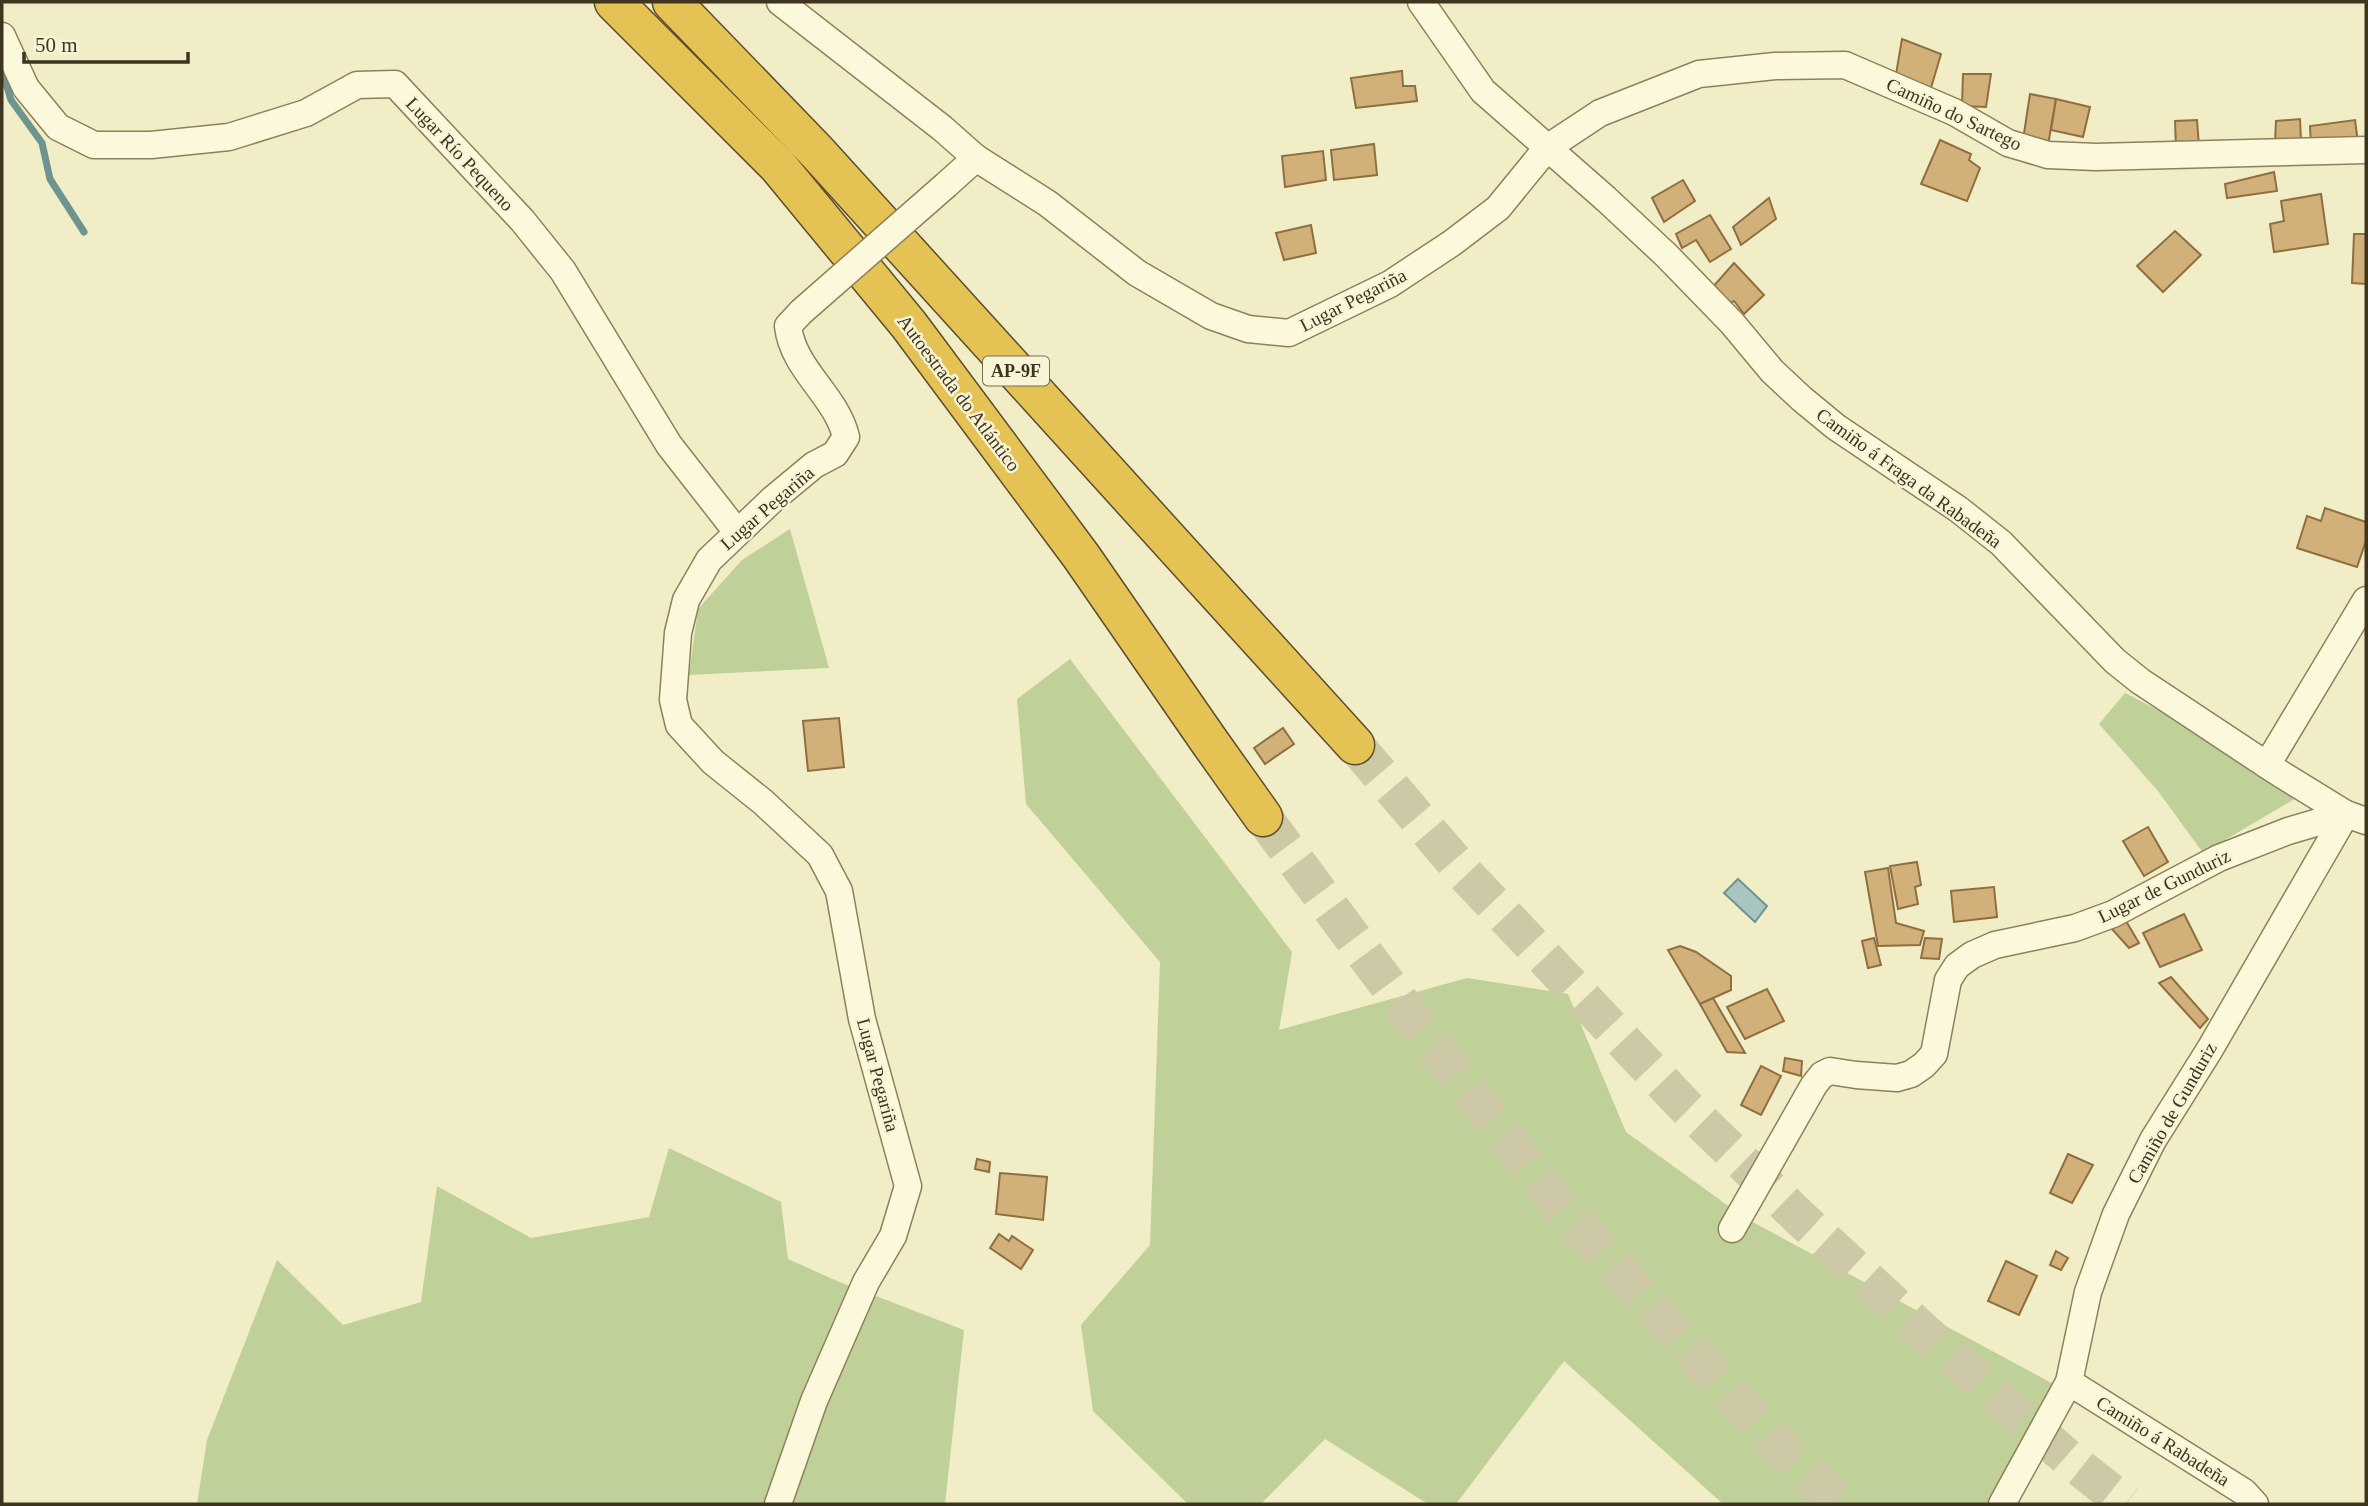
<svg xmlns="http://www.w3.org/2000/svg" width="2368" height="1506" font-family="'Times New Roman',serif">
	<rect width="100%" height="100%" fill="#f1edc6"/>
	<g fill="#bfd099">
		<path d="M790,529L829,668L689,675L698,609L742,560Z"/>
		<path d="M1070,659L1292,952L1279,1030L1467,978L1568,994L1626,1132L1745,1218L2057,1386L1994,1504H1723L1564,1361L1456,1504H1428L1325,1439L1261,1504H1188L1093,1411L1081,1325L1150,1245L1160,962L1026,804L1017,699Z"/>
		<path d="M2125,693L2200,732L2296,798L2203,853L2158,791L2099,724Z"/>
		<path d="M669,1148L781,1202L788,1259L837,1281L964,1330L945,1504H197L207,1440L277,1260L343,1325L421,1302L437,1186L531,1238L649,1217Z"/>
	</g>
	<path fill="#a8c5c2" stroke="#6e9492" stroke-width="2" d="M1738,879L1767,906L1755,922L1724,893Z"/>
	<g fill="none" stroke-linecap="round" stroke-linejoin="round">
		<path stroke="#6e9492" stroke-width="7" d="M2,70L11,100L42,143L50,179L84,232"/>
	</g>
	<g fill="#d1b07a" stroke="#8f6f3f" stroke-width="2">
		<path d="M1902,39L1941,54L1931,88L1896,74Z"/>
		<path d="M1402,71L1403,86H1415L1417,101L1356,108L1351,78Z"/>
		<path d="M1963,74H1991L1986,107L1962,106Z"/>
		<path d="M2030,94L2056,99L2048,145L2023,140Z"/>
		<path d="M2056,99L2090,107L2083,137L2051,130Z"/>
		<path d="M2300,119L2301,141L2275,142L2276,121Z"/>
		<path d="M2197,120L2199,146L2176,148L2175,121Z"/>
		<path d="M2355,120L2358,143L2311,146L2310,126Z"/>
		<path d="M1940,140L1971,154L1969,160L1980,168L1967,201L1921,184Z"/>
		<path d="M1374,144L1377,175L1334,180L1331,150Z"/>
		<path d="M1323,151L1326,180L1285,187L1282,156Z"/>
		<path d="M2274,172L2277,191L2227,198L2225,184Z"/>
		<path d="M1683,180L1695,201L1664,222L1652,198Z"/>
		<path d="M2321,194L2328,244L2274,252L2270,224L2284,221L2281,201Z"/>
		<path d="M1769,198L1776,219L1741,245L1733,227Z"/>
		<path d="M1710,215L1731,249L1710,262L1696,240L1682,248L1676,234Z"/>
		<path d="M1311,225L1316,253L1284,260L1276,233Z"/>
		<path d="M2175,231L2201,255L2163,292L2137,266Z"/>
		<path d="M2354,234H2366V284L2352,283Z"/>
		<path d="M1734,263L1764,295L1744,314L1734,301L1724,307L1711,289Z"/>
		<path d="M2325,508L2366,522V541L2357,567L2297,548L2307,516L2321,521Z"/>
		<path d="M839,718L844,767L808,771L803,721Z"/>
		<path d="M1283,728L1294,744L1265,764L1254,748Z"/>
		<path d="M2148,827L2168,862L2144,876L2123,841Z"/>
		<path d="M1917,862L1921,885L1915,887L1918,904L1898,909L1890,866Z"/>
		<path d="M1888,868L1896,923L1924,931L1920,945L1878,946L1865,872Z"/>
		<path d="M1994,887L1997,917L1954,922L1951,891Z"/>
		<path d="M2184,914L2202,950L2160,967L2143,933Z"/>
		<path d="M2126,921L2139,943L2129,948L2112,929Z"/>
		<path d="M1874,938L1881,965L1868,968L1862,941Z"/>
		<path d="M1925,938L1942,939L1939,959L1921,958Z"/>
		<path d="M1680,946L1696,952L1731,976V990L1700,1004L1668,950Z"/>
		<path d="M2171,977L2208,1019L2200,1028L2159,983Z"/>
		<path d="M1767,989L1784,1021L1745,1039L1727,1007Z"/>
		<path d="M1713,998L1745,1053L1727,1052L1700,1004Z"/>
		<path d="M1785,1058L1802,1061L1801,1076L1783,1071Z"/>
		<path d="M1761,1066L1781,1076L1761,1115L1741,1105Z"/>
		<path d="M2068,1154L2093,1165L2072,1203L2050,1193Z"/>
		<path d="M977,1159L990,1162L989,1172L975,1169Z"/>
		<path d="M1000,1173L1047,1177L1043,1220L996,1214Z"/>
		<path d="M999,1234L1009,1241L1012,1236L1033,1250L1021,1269L990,1248Z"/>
		<path d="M2056,1251L2068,1258L2061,1270L2050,1265Z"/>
		<path d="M2006,1261L2037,1276L2019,1315L1988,1301Z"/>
	</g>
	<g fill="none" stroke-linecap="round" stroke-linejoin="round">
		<g stroke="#cdc8a5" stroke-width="38" stroke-dasharray="38 19" stroke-linecap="butt">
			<path d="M1355,745L1465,874L1686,1107L1798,1216L1924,1332L2070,1460L2126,1504"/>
			<path d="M1263,817L1419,1027L1553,1198L1786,1455L1841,1504"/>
		</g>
		<g stroke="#8e805a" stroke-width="29">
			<g id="minor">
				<path d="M780,2L942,128L976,158"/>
				<path d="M1421,2L1483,91L1606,199L1666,255L1732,323L1772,371L1802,399L1836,427L1958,509L2001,543L2115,661L2140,681L2276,771L2346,814L2366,821"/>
				<path d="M2,36L26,88L58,127L94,145H151L229,137L306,113L357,85L395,84L522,220L563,271L669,445L737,532"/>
				<path d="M946,185L976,158L1047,203L1137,273L1211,316L1248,329L1289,333L1390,284L1452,243L1498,208L1547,148L1600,113L1699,74L1775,66L1845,65L1954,112L2008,143L2048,155L2096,157L2366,150"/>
				<path d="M2267,765L2366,600"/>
				<path d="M1732,1229L1814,1085L1822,1075L1830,1071L1856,1075L1897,1078L1911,1074L1924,1065L1934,1054L1948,980L1957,966L1972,955L1995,945L2075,928L2113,914L2219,858L2288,831L2346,814"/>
				<path d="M2069,1382L2244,1492L2255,1504"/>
				<path d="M778,1504L814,1401L866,1282L893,1236L908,1186L862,1019L839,891L820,855L763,802L713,762L679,725L673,700L678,633L686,600L709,560L773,499L814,465L835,454L846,437C836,395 793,370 788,326L801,312"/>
				<path d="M2002,1504L2069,1382L2088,1292L2116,1214L2153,1140L2210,1049L2346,814"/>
			</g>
		</g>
		<g stroke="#5c4d2e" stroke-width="41">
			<g id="motorway">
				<path d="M614,2L778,166L909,325L1081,556L1209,741L1263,817"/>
				<path d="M672,2L817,152L1355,745"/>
			</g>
		</g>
		<use href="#minor" stroke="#fbf8db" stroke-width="26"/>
		<use href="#motorway" stroke="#e4c253" stroke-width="38"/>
		<g stroke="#8e805a" stroke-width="29" stroke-linecap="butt">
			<path id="minor-bridge" d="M801,312L946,185"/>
		</g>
		<use href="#minor-bridge" stroke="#fbf8db" stroke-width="26"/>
	</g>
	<g text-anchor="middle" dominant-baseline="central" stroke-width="5" stroke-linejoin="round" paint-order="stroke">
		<rect fill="#f8f5d7" stroke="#766e56" stroke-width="2" x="983" y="356.5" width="66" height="29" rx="5"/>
		<g font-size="18" font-weight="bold" fill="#3e341f">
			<text x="1016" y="371">AP-9F</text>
		</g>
		<g font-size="19" fill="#3e341f" stroke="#f8f5d7">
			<text transform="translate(1954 114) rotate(25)">Camiño do Sartego</text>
			<text transform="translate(460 154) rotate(47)">Lugar Río Pequeno</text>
			<text transform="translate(1353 300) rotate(-27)">Lugar Pegariña</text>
			<text transform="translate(959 393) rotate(53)">Autoestrada do Atlántico</text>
			<text transform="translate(1909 478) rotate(36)">Camiño á Fraga da Rabadeña</text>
			<text transform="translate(767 508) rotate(-41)">Lugar Pegariña</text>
			<text transform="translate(2164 886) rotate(-26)">Lugar de Gunduriz</text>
			<text transform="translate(878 1075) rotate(75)">Lugar Pegariña</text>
			<text transform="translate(2172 1113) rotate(-60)">Camiño de Gunduriz</text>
			<text transform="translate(2163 1441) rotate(32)">Camiño á Rabadeña</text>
		</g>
	</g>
	<rect width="2368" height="1506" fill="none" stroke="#3e341f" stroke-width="7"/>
	<path d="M24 52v10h164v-10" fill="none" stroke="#3e341f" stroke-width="3.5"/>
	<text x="35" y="52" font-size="21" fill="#3e341f" stroke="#f8f5d7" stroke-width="5" paint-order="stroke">50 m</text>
</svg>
